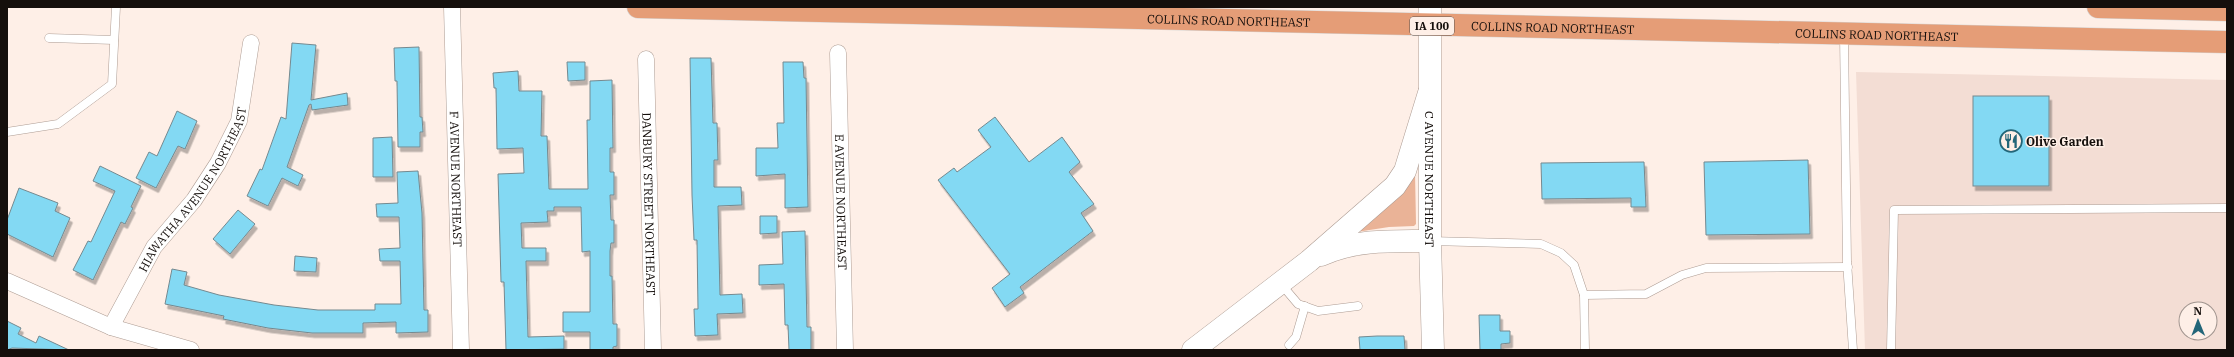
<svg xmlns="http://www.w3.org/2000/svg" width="2234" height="357" font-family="'IBM Plex Serif',serif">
	<defs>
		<filter id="shadow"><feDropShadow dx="2.5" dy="4.5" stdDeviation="0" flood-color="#0004"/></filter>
	</defs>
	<rect width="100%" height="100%" fill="#feefe7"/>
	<path fill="#f3ddd4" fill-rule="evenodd" d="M1856,72L2227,80V350H1865ZM2186,309H2210V333H2186Z"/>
	<path fill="#eab397" d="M1415,172L1416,224L1414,226L1389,227L1350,233Z"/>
	<g fill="#83d9f3" stroke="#75898f" filter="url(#shadow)">
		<path d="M292,43L316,45L311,100L347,93L348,105L312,110L311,104L309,105L287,167L303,175L298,186L282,178L268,206L247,196L260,169L262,170L281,117L286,119Z"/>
		<path d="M419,47L420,117H422L423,132H420V147H398L397,81H395L394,48Z"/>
		<path d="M690,58H711L713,123H717L718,160H714V187H741L742,205L718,206L720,295L742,294L743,313L717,314L718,335L695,336L694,309H698L697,240H694L692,195Z"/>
		<path d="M567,62H585V80L568,81Z"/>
		<path d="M783,62H803L804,78H806L808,207L785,208V174L756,176V148H778L777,123H784Z"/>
		<path d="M518,71L519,91H542L541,136H547L549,189H588L587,120H590V81L612,80L613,148H610V172H614V195H610L611,220H614V243H611L610,251V276H612L613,324H617V346L613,347V350H590V332H563V312H590V251L582,252L581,207H554V211H547L548,222L521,223L522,248H546V261H526L528,337L564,336V349L506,350L504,282H501L500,245L498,174L524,173L523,148L497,149L496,88H494L493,73Z"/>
		<rect x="1973" y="96" width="76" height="90"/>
		<path d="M177,111L197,121L185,149L178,146L156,188L136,178L149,152L157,156Z"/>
		<path d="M995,117L1029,162L1062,137L1080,162L1069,172L1094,204L1081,213L1093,231L1020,287L1024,293L1005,307L992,288L1010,274L938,180L954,168L957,172L991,147L978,130Z"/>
		<path d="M392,137L393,177H373V138Z"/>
		<path d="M1808,160L1810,234L1706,235L1704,162Z"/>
		<path d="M1644,162L1646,207H1631V198L1542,199L1541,163Z"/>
		<path d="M100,166L141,186L131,207L133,208L125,224L121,222L93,280L73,270L88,241L91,242L115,191L93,181Z"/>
		<path d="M418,171L422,213L424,310H428V332L396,333V322L363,323V333H312L268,328L223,319L224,316L165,304L172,269L187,272L184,285L219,295L274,305L318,310H375V304H401L400,261H380L379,249L400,248L399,217H377L376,204L398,203L397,172Z"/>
		<path d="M19,188L58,203L55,211L70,218L53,257L7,234V220Z"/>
		<path d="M238,210L255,224L230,254L213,239Z"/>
		<path d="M760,216H777V233L760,234Z"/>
		<path d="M805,231L807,327H811V350H789L788,325H785L784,284L759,285V265L783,264L782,232Z"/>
		<path d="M295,256L317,258L316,272L294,271Z"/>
		<path d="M1479,315H1500V331H1510V343L1501,344V350H1480Z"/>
		<path d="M7,321L21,328L18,334L36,343L39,336L69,350L12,348L7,350Z"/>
		<path d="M1377,336H1404L1405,350H1360L1359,337Z"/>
	</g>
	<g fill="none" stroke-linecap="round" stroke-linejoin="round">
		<g stroke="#ae9d94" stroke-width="9">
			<g id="lane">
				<path d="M1844,35L1847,262L1853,350"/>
				<path d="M49,38L114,40"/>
				<path d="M7,132L58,124L112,84L116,7"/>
				<path d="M1430,241L1541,244L1561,253L1574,265L1584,295L1585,350"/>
				<path d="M1281,284L1298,304L1318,311L1358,306"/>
				<path d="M1584,295L1646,294L1682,275L1706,268L1848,267"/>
				<path d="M1289,345L1296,337L1305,306"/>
				<path d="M1891,350L1894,210L2227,208"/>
			</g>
		</g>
		<g stroke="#ae9d94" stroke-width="17">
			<g id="street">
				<path id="s1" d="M452,7L461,350"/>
				<path id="s2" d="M838,53L845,350"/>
				<path id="s3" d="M646,59L653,350"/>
				<path d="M7,281L111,327L191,350"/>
				<path id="s4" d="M111,327L154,247L194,200L218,163L239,121L251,43"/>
			</g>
		</g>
		<g stroke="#ae9d94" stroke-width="23">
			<g id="secondary">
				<path id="s5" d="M1430,7V241L1433,350"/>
				<path d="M1321,255C1356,239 1393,241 1430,241"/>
				<path d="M1193,350L1309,261L1395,186L1405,171L1429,93"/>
			</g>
		</g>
		<g stroke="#d5d4d3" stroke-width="23">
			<g id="highway">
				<path id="s6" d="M638,7L2227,42"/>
				<path d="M2098,7L2227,10"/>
			</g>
		</g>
		<use href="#lane" stroke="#fff" stroke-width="8"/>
		<use href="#street" stroke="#fff" stroke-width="16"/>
		<use href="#secondary" stroke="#fff" stroke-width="22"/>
		<use href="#highway" stroke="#e59d77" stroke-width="22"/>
	</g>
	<defs>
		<g id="restaurant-ring" transform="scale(1.15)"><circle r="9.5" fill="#feefe7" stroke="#236679" stroke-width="1.5"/><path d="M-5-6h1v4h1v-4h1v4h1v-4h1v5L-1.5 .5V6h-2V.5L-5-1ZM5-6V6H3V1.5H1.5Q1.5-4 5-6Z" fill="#236679"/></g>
	</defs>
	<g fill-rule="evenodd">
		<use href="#restaurant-ring" x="2011" y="141"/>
	</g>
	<g text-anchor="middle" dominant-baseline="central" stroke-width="3" stroke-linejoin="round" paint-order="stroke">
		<rect fill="#feefe7" stroke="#5b524e" stroke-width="1" x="1410" y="17" width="44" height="18" rx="3"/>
		<g font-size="11" font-weight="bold" fill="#150f0c">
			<text x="1432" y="26">IA 100</text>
		</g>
		<g font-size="12" fill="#150f0c" stroke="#feefe7">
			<text stroke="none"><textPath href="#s6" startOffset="591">COLLINS ROAD NORTHEAST</textPath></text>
			<text stroke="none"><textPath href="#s6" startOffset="915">COLLINS ROAD NORTHEAST</textPath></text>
			<text stroke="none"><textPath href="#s6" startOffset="1239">COLLINS ROAD NORTHEAST</textPath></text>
			<text stroke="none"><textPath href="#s1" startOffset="172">F AVENUE NORTHEAST</textPath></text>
			<text stroke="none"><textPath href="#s5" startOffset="172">C AVENUE NORTHEAST</textPath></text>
			<text stroke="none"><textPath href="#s4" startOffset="161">HIAWATHA AVENUE NORTHEAST</textPath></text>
			<text stroke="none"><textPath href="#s2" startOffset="149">E AVENUE NORTHEAST</textPath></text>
			<text stroke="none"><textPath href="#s3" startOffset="145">DANBURY STREET NORTHEAST</textPath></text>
		</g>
		<g font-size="12" font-weight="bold" fill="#150f0c" stroke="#feefe7" text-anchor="start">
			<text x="2026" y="141">Olive Garden</text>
		</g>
	</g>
	<rect width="2234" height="357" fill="none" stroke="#150f0c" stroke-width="16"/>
	<g transform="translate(2198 321) rotate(359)"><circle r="19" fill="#feefe7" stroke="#a1958f"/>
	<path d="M0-3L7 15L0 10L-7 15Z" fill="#236679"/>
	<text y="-6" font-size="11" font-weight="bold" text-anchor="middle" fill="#150f0c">N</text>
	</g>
</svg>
